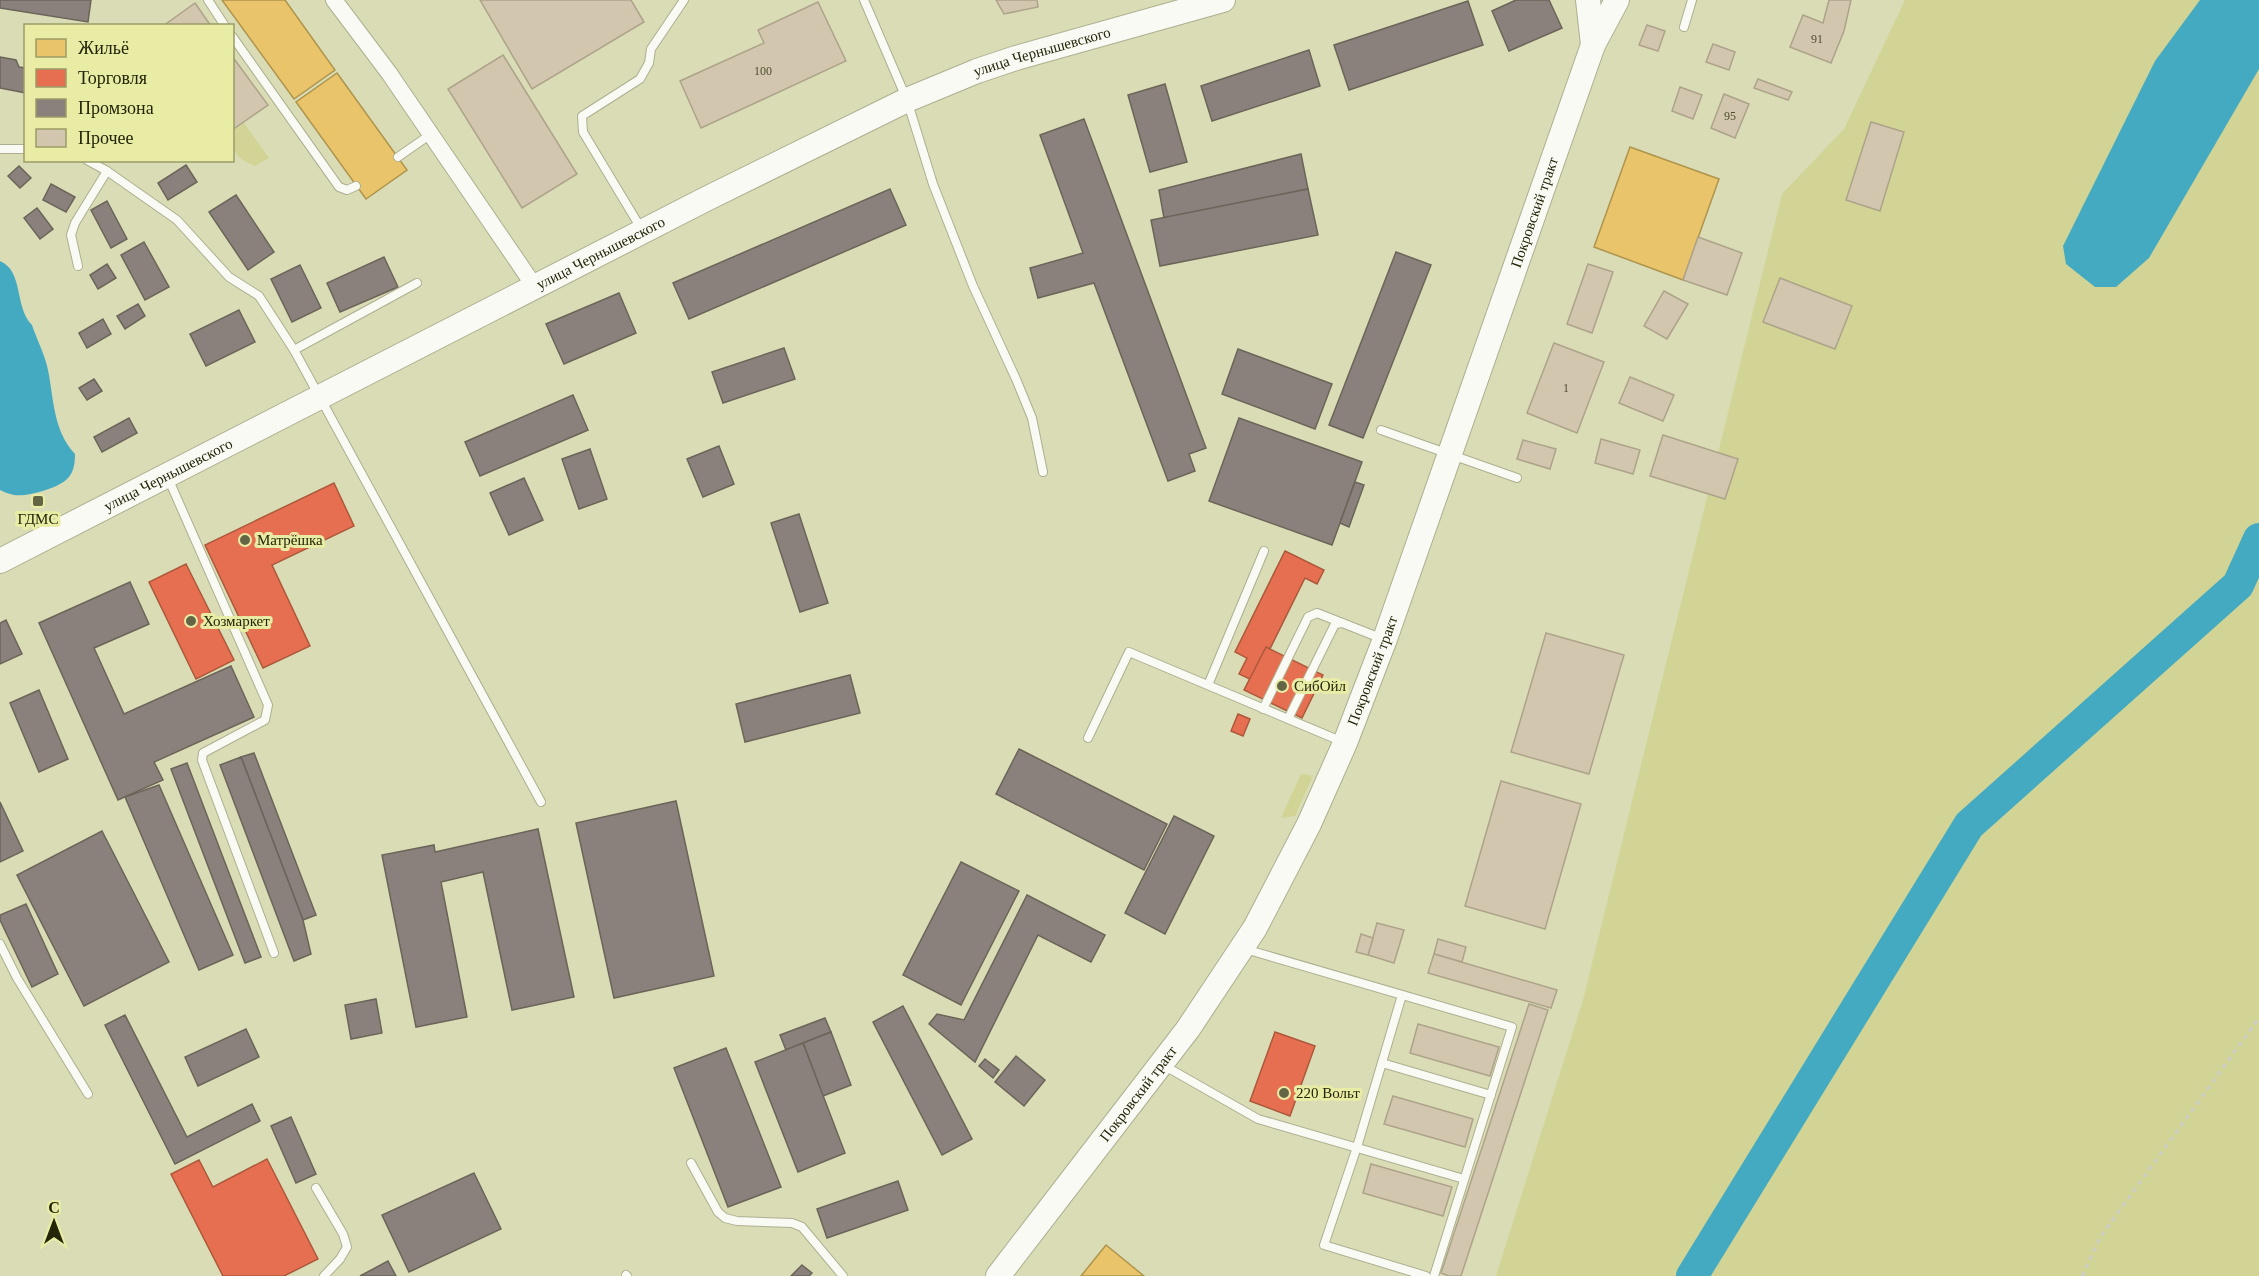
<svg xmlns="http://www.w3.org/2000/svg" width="2259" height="1276" font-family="'Times New Roman',serif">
	<rect width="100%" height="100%" fill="#dadcb5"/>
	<g fill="#d1d495">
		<path d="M1905,0H2259V1276H1496L1583,1000L1782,194L1844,129Z"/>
		<path d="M244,123L269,158L255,166C235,157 232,153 233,131Z"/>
		<path d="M1301,774L1310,775L1312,778L1295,816L1281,818Z"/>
	</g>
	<g fill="#44aac1">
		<path d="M2200,0H2259V69L2149,258L2116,287H2095L2066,264L2063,246L2155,61Z"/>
		<path d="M0,261C24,271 14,307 32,325C37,340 45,355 48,370C54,400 53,430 75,454C75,462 74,471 69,477C60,488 28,497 14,495C9,494 4,492 0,490Z"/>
	</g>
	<g fill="#e9c46a" stroke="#ae944d" stroke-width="1.5">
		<path d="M222,0H285L335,70L294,99Z"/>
		<path d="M337,73L407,170L366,199L296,102Z"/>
		<path d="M1630,147L1719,179L1683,280L1594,247Z"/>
		<path d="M1106,1245L1144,1276H1081Z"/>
	</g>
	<g fill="#e76f51" stroke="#ac593b" stroke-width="1.5">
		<path d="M334,483L354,526L272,565L310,646L263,668L205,545Z"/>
		<path d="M1285,551L1324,570L1317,584L1305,578L1254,681L1239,674L1247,658L1235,652Z"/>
		<path d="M186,564L234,660L196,679L149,582Z"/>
		<path d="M1266,647L1323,675L1302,718L1244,690Z"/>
		<path d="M1238,714L1250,719L1243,736L1231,731Z"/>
		<path d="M1275,1032L1315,1046L1290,1116L1250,1101Z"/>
		<path d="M267,1159L318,1259L284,1276H223L171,1174L199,1160L213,1187Z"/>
	</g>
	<g fill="#8a817c" stroke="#6b6559" stroke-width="1.5">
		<path d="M0,0H91L88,22L0,8Z"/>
		<path d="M1516,0H1549L1562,28L1509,51L1492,11Z"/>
		<path d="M1468,1L1483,45L1349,90L1334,45Z"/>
		<path d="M1309,50L1320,86L1212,121L1201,86Z"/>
		<path d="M0,57L16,60L19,67L26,68V93L0,88Z"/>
		<path d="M1165,84L1187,162L1150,172L1128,95Z"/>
		<path d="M1084,119L1206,448L1189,454L1195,471L1168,481L1094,283L1038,298L1030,268L1083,253L1040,135Z"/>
		<path d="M1301,154L1308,189L1164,218L1159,190Z"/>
		<path d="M186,165L197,182L168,200L158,183Z"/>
		<path d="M19,166L31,178L20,188L8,176Z"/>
		<path d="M51,184L75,197L66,212L43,200Z"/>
		<path d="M890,189L906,225L689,319L673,283Z"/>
		<path d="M1308,189L1318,235L1160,266L1151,220Z"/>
		<path d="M236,195L274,252L248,270L209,212Z"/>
		<path d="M107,201L127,239L111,248L91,210Z"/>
		<path d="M37,208L53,229L40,239L24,218Z"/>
		<path d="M144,242L169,287L145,300L121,255Z"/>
		<path d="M1396,252L1431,265L1363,438L1329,425Z"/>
		<path d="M384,257L398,287L340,312L327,283Z"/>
		<path d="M107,264L116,278L98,289L90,275Z"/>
		<path d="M300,265L321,308L292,322L271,279Z"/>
		<path d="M619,293L636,333L564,364L546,324Z"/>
		<path d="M138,304L145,316L125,329L117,316Z"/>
		<path d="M239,310L255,342L206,366L190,334Z"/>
		<path d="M103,319L111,334L87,348L79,333Z"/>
		<path d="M784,348L795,379L723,403L712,372Z"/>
		<path d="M1238,349L1332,384L1315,429L1222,394Z"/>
		<path d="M94,379L102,391L87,400L79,388Z"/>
		<path d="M573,395L588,430L480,476L465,442Z"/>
		<path d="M129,418L137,433L102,452L94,437Z"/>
		<path d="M1239,418L1362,462L1332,545L1209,501Z"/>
		<path d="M719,446L734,484L703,497L687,459Z"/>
		<path d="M590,449L607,499L579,509L562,459Z"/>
		<path d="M524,478L543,520L509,535L490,493Z"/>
		<path d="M1355,482L1364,485L1349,527L1340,523Z"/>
		<path d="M799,514L828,603L800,612L771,523Z"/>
		<path d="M130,582L149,624L94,648L124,714L231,666L254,717L154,762L163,780L118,800L39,623Z"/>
		<path d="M6,620L22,654L0,664V623Z"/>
		<path d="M850,675L860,713L745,742L736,704Z"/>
		<path d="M39,690L68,759L39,772L10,703Z"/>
		<path d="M1019,749L1167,824L1144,870L996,794Z"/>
		<path d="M254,753L316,915L303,920L241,757Z"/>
		<path d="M241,757L303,920L311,954L294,961L220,765Z"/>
		<path d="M187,763L261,957L245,963L171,769Z"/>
		<path d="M159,785L233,955L199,970L125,797Z"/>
		<path d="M676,801L714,976L614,998L576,823Z"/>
		<path d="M0,802L23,851L0,862Z"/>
		<path d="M1174,816L1214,836L1165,934L1125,913Z"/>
		<path d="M538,829L574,997L512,1010L483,872L441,882L467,1017L416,1027L382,855L434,845L435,852Z"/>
		<path d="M102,831L169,962L84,1006L17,875Z"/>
		<path d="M961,862L1019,891L961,1005L903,975Z"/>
		<path d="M1027,895L1105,935L1091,962L1038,935L975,1062L929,1024L937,1014L964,1020Z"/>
		<path d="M26,904L58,974L32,987L0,920V915Z"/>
		<path d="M376,999L382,1033L351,1039L345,1005Z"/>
		<path d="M903,1006L972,1139L942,1155L873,1022Z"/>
		<path d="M125,1015L187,1137L252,1104L260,1121L175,1164L105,1025Z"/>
		<path d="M825,1018L831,1032L786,1050L780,1035Z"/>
		<path d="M246,1029L259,1057L198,1086L185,1057Z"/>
		<path d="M831,1032L851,1085L823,1096L803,1043Z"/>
		<path d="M803,1043L845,1153L798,1172L755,1062Z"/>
		<path d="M726,1048L781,1187L728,1207L674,1068Z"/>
		<path d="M1016,1056L1045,1080L1024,1106L995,1082Z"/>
		<path d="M985,1059L999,1070L993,1078L979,1066Z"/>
		<path d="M291,1117L316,1174L296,1183L271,1126Z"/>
		<path d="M474,1173L501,1229L409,1272L382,1215Z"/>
		<path d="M898,1181L908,1210L827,1238L817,1209Z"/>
		<path d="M388,1261L396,1276H360Z"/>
		<path d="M802,1265L812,1273L809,1276H791Z"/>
	</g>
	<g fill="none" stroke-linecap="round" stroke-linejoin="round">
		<path stroke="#44aac1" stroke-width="32" d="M1692,1276L1969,825L2238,585L2259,539"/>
	</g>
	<g fill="#d2c7ae" stroke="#ada38a" stroke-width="1.5">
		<path d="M480,0H631L644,22L532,89Z"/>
		<path d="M996,0H1037L1038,7L1004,14Z"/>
		<path d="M1829,0H1851L1844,31L1831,63L1790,47L1803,15L1823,23Z"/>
		<path d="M818,2L846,61L701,128L680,81L764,43L758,30Z"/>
		<path d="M195,3L211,26H163Z"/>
		<path d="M1647,25L1665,31L1658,51L1639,45Z"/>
		<path d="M1713,44L1735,52L1729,70L1706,62Z"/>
		<path d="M503,55L577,174L522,208L448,89Z"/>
		<path d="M232,56L268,105L232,130Z"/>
		<path d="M1758,79L1792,92L1788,100L1754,88Z"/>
		<path d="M1680,87L1702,95L1693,119L1672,111Z"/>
		<path d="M1724,94L1749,104L1735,138L1711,128Z"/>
		<path d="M1871,122L1904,132L1880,211L1846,200Z"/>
		<path d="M1698,237L1742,253L1727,295L1683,280Z"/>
		<path d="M1588,264L1613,272L1592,333L1567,324Z"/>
		<path d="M1780,278L1852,306L1835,349L1763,322Z"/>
		<path d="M1664,291L1688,304L1667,339L1644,326Z"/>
		<path d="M1554,343L1604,362L1577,433L1527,413Z"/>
		<path d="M1630,377L1674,395L1663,421L1619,403Z"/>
		<path d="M1663,435L1738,459L1725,499L1650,476Z"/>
		<path d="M1601,439L1640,450L1633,474L1595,463Z"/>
		<path d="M1523,440L1556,449L1550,469L1517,459Z"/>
		<path d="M1546,633L1624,655L1589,774L1511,752Z"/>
		<path d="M1501,781L1581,804L1545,929L1465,906Z"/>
		<path d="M1377,923L1404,930L1394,963L1368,955Z"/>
		<path d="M1361,934L1373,938L1368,955L1356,952Z"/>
		<path d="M1438,939L1466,947L1462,962L1434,954Z"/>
		<path d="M1434,954L1557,990L1551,1008L1428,973Z"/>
		<path d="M1529,1004L1548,1010L1461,1276H1449L1441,1273Z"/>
		<path d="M1418,1024L1499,1047L1490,1076L1410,1053Z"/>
		<path d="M1393,1096L1473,1119L1465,1147L1384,1124Z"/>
		<path d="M1371,1164L1452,1187L1443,1216L1363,1193Z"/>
	</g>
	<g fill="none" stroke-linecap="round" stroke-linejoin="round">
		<g stroke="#adaf90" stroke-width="10">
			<g id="service">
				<path d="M208,0L225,26"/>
				<path d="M864,0L907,100L933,184L973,286L1016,379L1032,418L1043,472"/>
				<path d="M1684,27L1692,0"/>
				<path d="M232,36L339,187L347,190L356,186"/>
				<path d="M0,149H26"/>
				<path d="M398,157L431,134"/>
				<path d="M87,160L107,171L177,220L229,277L259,296L294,350L541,802"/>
				<path d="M642,230L583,132L582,116L640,79L649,63L651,49L684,0"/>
				<path d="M78,266L71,235L75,223L107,171"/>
				<path d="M294,350L417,283"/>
				<path d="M1381,430L1517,478"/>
				<path d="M168,478L268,705L265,720L203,753L202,760L274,953"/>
				<path d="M1208,685L1264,551"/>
				<path d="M1263,709L1308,617L1317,613L1383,639"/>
				<path d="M1288,719L1335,624L1342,623"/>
				<path d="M1088,738L1129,652L1343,742"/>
				<path d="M0,944L17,978L88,1094"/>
				<path d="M1245,949L1512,1027L1434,1276"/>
				<path d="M1402,995L1357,1147L1324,1245L1426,1276"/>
				<path d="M1382,1063L1491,1095"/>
				<path d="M1163,1065L1258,1119L1464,1179"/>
				<path d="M691,1163L718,1212L725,1218L737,1221L792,1223L802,1227L843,1276"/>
				<path d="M316,1188L343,1234L347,1247L340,1259L324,1276"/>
				<path d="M626,1275L627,1276"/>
			</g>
		</g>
		<g stroke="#adaf90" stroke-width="18">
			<path id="minor" d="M334,0L389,73L535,287"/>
		</g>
		<g stroke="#adaf90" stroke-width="26">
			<g id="secondary">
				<path d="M1588,0L1593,45"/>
				<path id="s1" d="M0,561L706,199L907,100L977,71L1016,58L1223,0"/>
				<path id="s2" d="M998,1276L1188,1029L1255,928L1309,824L1345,743L1385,639L1593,45L1617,0"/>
			</g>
		</g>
		<path stroke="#cdcec3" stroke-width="3" stroke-dasharray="4.5 4.5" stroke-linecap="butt" d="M2082,1276L2101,1236L2259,1018"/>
		<use href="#service" stroke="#f9faf4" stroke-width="8"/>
		<use href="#minor" stroke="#f9faf4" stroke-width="16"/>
		<use href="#secondary" stroke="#f9faf4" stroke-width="24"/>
	</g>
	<g fill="#646545" stroke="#e8eca5" stroke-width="2">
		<rect x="32" y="495" width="12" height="12" rx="3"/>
		<circle cx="245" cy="540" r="6"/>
		<circle cx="191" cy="621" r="6"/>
		<circle cx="1282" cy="686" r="6"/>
		<circle cx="1284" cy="1093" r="6"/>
	</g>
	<g text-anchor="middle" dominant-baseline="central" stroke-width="6" stroke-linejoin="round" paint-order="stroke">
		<g font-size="12" fill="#504e32">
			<text x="1817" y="39">91</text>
			<text x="763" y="71">100</text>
			<text x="1730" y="116">95</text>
			<text x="1566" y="388">1</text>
		</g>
		<g font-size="15" fill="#242508" stroke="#e8eca5">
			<text stroke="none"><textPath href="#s1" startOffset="1161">улица Чернышевского</textPath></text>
			<text stroke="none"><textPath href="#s2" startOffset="1202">Покровский тракт</textPath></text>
			<text stroke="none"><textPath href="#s1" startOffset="675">улица Чернышевского</textPath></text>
			<text stroke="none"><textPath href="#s1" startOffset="189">улица Чернышевского</textPath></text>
			<text stroke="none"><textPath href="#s2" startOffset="716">Покровский тракт</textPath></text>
			<text stroke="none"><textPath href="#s2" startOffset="230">Покровский тракт</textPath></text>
		</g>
		<g font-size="15" fill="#242508" stroke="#e8eca5" text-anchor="start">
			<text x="38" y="519" text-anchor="middle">ГДМС</text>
			<text x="257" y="540">Матрёшка</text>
			<text x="203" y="621">Хозмаркет</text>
			<text x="1294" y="686">СибОйл</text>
			<text x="1296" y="1093">220 Вольт</text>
		</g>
	</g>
	<rect x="24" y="24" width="210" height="138" fill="#e8eca5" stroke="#9a9c66" stroke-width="1.5"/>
	<rect x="36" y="39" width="30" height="18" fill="#e9c46a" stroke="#9a9c66" stroke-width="1.5"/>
	<text x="78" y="54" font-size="18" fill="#242508">Жильё</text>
	<rect x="36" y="69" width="30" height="18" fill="#e76f51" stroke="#9a9c66" stroke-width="1.5"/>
	<text x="78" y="84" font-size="18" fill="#242508">Торговля</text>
	<rect x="36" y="99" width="30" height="18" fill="#8a817c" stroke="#9a9c66" stroke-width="1.5"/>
	<text x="78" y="114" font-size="18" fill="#242508">Промзона</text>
	<rect x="36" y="129" width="30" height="18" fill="#d2c7ae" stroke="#9a9c66" stroke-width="1.5"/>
	<text x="78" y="144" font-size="18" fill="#242508">Прочее</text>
	<g transform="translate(54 1222)" stroke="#e8eca5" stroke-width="4.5" paint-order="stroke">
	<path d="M0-4.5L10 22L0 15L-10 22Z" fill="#242508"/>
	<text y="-9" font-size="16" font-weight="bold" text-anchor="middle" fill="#242508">С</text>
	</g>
</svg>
